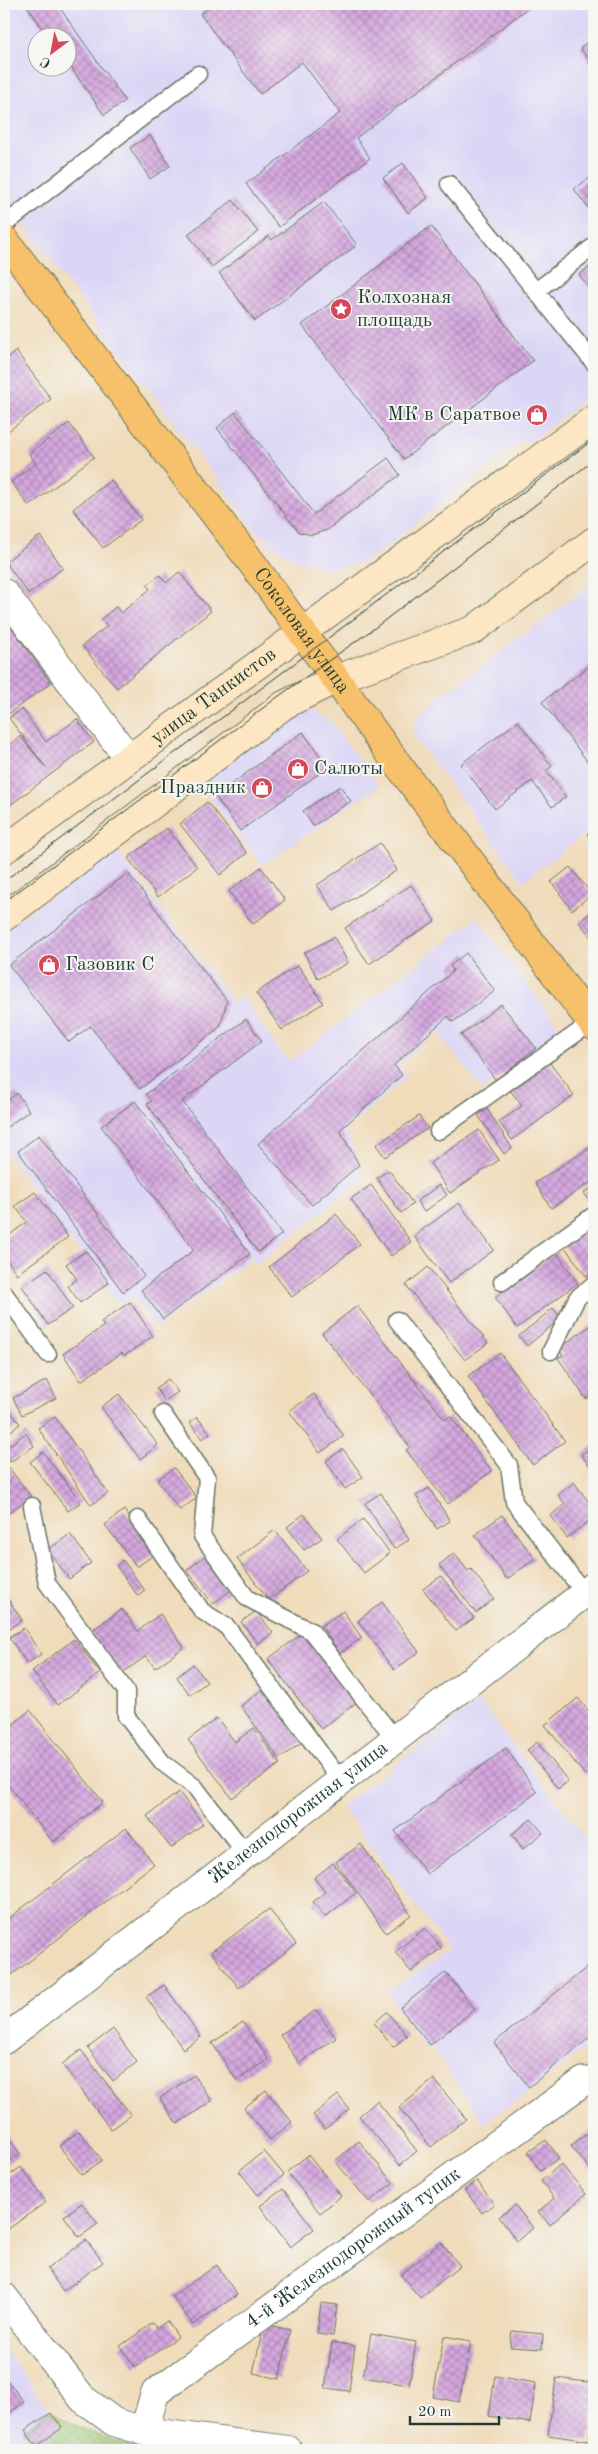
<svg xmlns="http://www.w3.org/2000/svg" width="598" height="2454" font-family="'Old Standard TT',serif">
	<defs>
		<pattern id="grass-dots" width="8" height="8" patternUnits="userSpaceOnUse" patternTransform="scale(1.25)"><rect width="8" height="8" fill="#97c16e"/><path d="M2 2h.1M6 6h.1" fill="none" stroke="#7b9e5b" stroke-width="1.8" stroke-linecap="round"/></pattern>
		<pattern id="building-cross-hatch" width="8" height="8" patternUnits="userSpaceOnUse" patternTransform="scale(1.25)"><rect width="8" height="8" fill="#d6a7df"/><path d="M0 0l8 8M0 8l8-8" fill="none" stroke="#ad89b6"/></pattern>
	</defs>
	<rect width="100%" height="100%" fill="#f6f6f2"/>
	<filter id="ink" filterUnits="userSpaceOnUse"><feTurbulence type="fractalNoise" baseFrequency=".02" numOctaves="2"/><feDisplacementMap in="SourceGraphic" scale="10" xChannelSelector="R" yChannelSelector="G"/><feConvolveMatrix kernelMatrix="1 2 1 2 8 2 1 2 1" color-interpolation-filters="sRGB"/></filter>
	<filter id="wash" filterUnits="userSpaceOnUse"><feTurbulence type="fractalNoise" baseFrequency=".0096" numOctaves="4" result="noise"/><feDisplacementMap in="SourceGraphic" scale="20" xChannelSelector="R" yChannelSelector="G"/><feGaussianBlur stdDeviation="1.12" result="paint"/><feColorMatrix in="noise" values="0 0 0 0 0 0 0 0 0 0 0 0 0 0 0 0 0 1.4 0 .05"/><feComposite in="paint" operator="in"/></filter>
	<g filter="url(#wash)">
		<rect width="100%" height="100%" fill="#f0dcbb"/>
		<g fill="#dcd6f6" fill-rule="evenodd">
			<path d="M4,4H594V392L532,441H521L382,550L361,563L329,569L291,558L271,544L258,533L4,199ZM38,38H68V68H38Z"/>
			<path d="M594,582V826L523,882L414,736L415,721L427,707Z"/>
			<path d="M310,710L331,722L379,786L262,865L199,784L295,712Z"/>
			<path d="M114,848L234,1003L242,997L280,1053L292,1060L477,918L562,1031L483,1090L437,1031L399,1065L407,1076L345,1130L366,1178L255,1264L252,1258L155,1328L133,1296L119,1305L105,1286L109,1283L86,1251L81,1254L4,1149V1089L15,1080L4,1065V931Z"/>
			<path d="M479,1701L594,1850V2041L525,2095L484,2123L432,2047L424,2048L387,1992L450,1951L341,1806Z"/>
			<path d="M4,2348L50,2411L23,2430L39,2450H4Z"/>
		</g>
		<path fill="url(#grass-dots)" stroke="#5b7f51" d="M50,2411C85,2431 111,2442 151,2450H39L23,2430Z"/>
		<g id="blocks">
			<g fill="url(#building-cross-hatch)">
				<path d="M26,4H57L125,101L104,115L68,63V38H49Z"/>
				<path d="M214,4H533L356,138L370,158L279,227L246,184L340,113L302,62L260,94L200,14Z"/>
				<path d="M594,37V67L580,48Z"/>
				<path d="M150,135L170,166L150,179L130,148Z"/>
				<path d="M403,163L428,198L408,213L383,178Z"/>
				<path d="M594,175V216L574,189Z"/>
				<path d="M233,200L258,232L212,267L188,234Z"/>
				<path d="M324,202L357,245L255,321L219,273L269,236L272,240Z"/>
				<path d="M431,226L533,361L404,459L302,325Z"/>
				<path d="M594,263V294L579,275Z"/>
				<path d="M16,351L51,399L4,434V361Z"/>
				<path d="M235,412L314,514L388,458L400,475L327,530L312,535L299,532L217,428Z"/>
				<path d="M69,423L94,457L29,506L11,482L36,463L29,454Z"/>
				<path d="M111,480L141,520L103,548L73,509Z"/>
				<path d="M40,536L63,568L29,594L5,562Z"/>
				<path d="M179,572L211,611L117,688L82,646L107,626L101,619L116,607L121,613L150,589L147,585L160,575L166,583Z"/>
				<path d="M4,617L51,683L8,714L4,708Z"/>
				<path d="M594,662V770L542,702Z"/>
				<path d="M22,709L46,742L77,719L94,742L5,809L4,749L20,736L47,769L9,718Z"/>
				<path d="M518,721L552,766L546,771L566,797L552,807L532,781L495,809L461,764Z"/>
				<path d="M303,732L328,767L240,831L215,796Z"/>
				<path d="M340,786L351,801L313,826L303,811Z"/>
				<path d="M207,802L247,853L220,875L180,824Z"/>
				<path d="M167,828L197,867L158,897L128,858Z"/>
				<path d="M594,828V842L587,834Z"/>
				<path d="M380,843L397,870L334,911L317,885Z"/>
				<path d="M261,867L285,900L253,924L229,891Z"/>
				<path d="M570,867L592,894L572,910L551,882Z"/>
				<path d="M128,873L227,1001L220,1027L140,1089L90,1026L69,1042L9,965Z"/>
				<path d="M411,885L435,921L369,964L345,928Z"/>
				<path d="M594,910V941L579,922Z"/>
				<path d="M334,937L348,963L318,979L304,953Z"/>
				<path d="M466,953L495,991L453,1022L448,1016L394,1065L402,1075L340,1130L359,1165L312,1205L258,1144L453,971L450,966Z"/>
				<path d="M298,965L323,1003L282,1030L256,993Z"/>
				<path d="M501,1004L536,1048L496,1080L461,1035Z"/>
				<path d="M246,1019L262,1041L182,1101L282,1234L258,1252L147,1104L152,1101L146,1094Z"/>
				<path d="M549,1062L574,1095L512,1140L499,1122L522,1106L510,1090Z"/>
				<path d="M17,1093L29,1111L4,1129V1103Z"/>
				<path d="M135,1101L250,1254L163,1319L141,1290L194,1250L101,1126Z"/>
				<path d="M487,1109L512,1148L504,1154L478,1115Z"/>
				<path d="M419,1116L428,1128L385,1157L376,1145Z"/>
				<path d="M479,1130L499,1160L450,1193L430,1163Z"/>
				<path d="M39,1135L144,1276L123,1292L18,1151Z"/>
				<path d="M594,1145V1180L551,1208L535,1183Z"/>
				<path d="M389,1170L413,1204L401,1213L377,1178Z"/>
				<path d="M371,1185L411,1242L391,1256L351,1199Z"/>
				<path d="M439,1185L447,1195L424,1212L417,1201Z"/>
				<path d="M594,1186V1208L584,1193Z"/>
				<path d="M35,1192L68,1237L17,1274L4,1256V1239L27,1222L15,1206Z"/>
				<path d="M459,1203L494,1250L449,1283L414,1236Z"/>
				<path d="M336,1214L360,1244L292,1297L269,1267Z"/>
				<path d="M594,1224V1270L586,1276L564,1246Z"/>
				<path d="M86,1251L109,1283L80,1303L68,1286L77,1279L66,1264Z"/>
				<path d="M556,1252L578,1283L517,1328L495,1297Z"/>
				<path d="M428,1267L488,1343L465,1360L406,1285Z"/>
				<path d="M47,1269L73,1308L48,1325L22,1286Z"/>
				<path d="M130,1302L153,1336L124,1356L122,1353L81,1381L63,1354L104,1326L101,1322Z"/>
				<path d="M357,1306L445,1420L450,1416L492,1471L448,1504L406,1450L410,1447L322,1333Z"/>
				<path d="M553,1308L561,1318L527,1346L519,1336Z"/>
				<path d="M594,1323V1393L586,1399L558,1358L563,1355L558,1349Z"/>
				<path d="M500,1353L565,1441L533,1465L468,1376Z"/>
				<path d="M168,1379L178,1392L165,1401L156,1388Z"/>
				<path d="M47,1380L56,1398L22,1415L13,1398Z"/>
				<path d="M119,1394L158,1445L140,1459L101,1407Z"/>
				<path d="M314,1394L344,1436L320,1453L289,1411Z"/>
				<path d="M4,1402L20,1424L4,1436Z"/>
				<path d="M55,1417L108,1493L91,1505L38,1428Z"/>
				<path d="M197,1417L210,1433L202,1439L190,1423Z"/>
				<path d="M26,1433L34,1446L10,1462L4,1449Z"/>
				<path d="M594,1445V1471L581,1455Z"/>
				<path d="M343,1449L363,1477L345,1489L326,1461Z"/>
				<path d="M43,1452L81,1502L68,1511L30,1462Z"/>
				<path d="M4,1461L31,1497L7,1514L4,1510Z"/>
				<path d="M174,1468L197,1498L180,1510L157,1480Z"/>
				<path d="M574,1482L594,1509V1517L567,1538L550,1516L565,1504L558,1495Z"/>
				<path d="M429,1488L450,1521L437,1529L416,1496Z"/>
				<path d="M381,1493L409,1540L394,1549L365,1503Z"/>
				<path d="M124,1510L156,1553L137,1567L105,1525Z"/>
				<path d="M304,1514L322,1538L304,1550L287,1527Z"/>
				<path d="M502,1515L535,1559L507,1579L475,1535Z"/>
				<path d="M363,1519L390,1553L364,1573L337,1539Z"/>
				<path d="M275,1530L307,1571L269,1600L237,1559Z"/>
				<path d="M70,1534L91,1563L69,1579L48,1550Z"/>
				<path d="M454,1553L468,1571L471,1569L494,1599L476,1613L439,1565Z"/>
				<path d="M205,1556L231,1590L213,1604L187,1570Z"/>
				<path d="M123,1560L145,1591L138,1596L116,1566Z"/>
				<path d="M441,1576L474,1618L456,1631L423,1589Z"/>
				<path d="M5,1594L22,1620L4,1632V1595Z"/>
				<path d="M382,1602L419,1652L394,1670L358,1621Z"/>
				<path d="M122,1609L138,1631L160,1614L184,1647L155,1668L146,1656L121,1674L90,1632Z"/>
				<path d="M256,1611L273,1633L258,1644L241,1622Z"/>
				<path d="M343,1611L362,1638L340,1653L321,1626Z"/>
				<path d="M24,1628L41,1654L27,1664L9,1637Z"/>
				<path d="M304,1632L357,1702L321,1729L268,1659Z"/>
				<path d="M74,1639L100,1673L58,1705L32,1671Z"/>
				<path d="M193,1664L207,1682L190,1695L177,1677Z"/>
				<path d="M263,1689L302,1742L279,1759L241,1706Z"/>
				<path d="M578,1698L594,1718V1767L585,1775L545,1725Z"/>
				<path d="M30,1710L103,1802L53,1842L4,1780V1732Z"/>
				<path d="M217,1718L235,1742L254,1728L280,1764L232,1798L188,1740Z"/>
				<path d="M537,1742L568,1781L558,1789L527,1750Z"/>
				<path d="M506,1748L537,1792L427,1874L395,1831Z"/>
				<path d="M179,1792L203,1824L171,1848L147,1816Z"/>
				<path d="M531,1819L543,1833L523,1849L512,1834Z"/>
				<path d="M126,1828L154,1864L4,1981V1922Z"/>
				<path d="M361,1844L411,1915L386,1933L336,1862Z"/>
				<path d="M333,1863L356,1893L325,1917L313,1902L325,1892L314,1878Z"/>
				<path d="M269,1909L296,1944L239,1988L211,1952Z"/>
				<path d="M425,1928L441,1948L411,1972L395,1952Z"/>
				<path d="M591,1964L594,1968V2034L529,2087L494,2043Z"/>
				<path d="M446,1972L475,2009L430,2045L400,2008Z"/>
				<path d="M164,1985L201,2037L183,2049L146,1997Z"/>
				<path d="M316,2010L336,2038L299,2063L280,2035Z"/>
				<path d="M387,2012L407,2036L393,2047L374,2023Z"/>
				<path d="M243,2022L268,2059L237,2081L212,2043Z"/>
				<path d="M113,2029L137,2062L113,2081L88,2048Z"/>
				<path d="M81,2050L131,2115L111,2130L62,2064Z"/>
				<path d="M194,2075L212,2101L177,2124L160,2098Z"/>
				<path d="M434,2079L466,2119L431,2147L399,2108Z"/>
				<path d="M266,2090L292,2122L270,2140L244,2108Z"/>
				<path d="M338,2095L349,2109L325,2129L313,2115Z"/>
				<path d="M377,2101L417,2151L400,2165L359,2116Z"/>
				<path d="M594,2128V2166L590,2169L571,2146Z"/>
				<path d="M4,2131L20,2154L4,2165Z"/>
				<path d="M79,2131L102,2160L82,2175L59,2146Z"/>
				<path d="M546,2140L559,2158L540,2171L528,2152Z"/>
				<path d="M359,2141L393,2183L369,2202L335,2161Z"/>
				<path d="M264,2151L284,2175L258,2195L239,2171Z"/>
				<path d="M308,2155L341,2196L320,2213L287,2172Z"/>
				<path d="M561,2164L586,2194L550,2225L538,2212L554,2198L541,2181Z"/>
				<path d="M21,2167L46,2202L4,2232V2179Z"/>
				<path d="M477,2181L494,2204L482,2213L465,2190Z"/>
				<path d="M283,2189L314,2229L290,2247L260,2206Z"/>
				<path d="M82,2203L98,2224L79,2237L64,2216Z"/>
				<path d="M515,2205L533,2228L517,2241L499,2217Z"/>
				<path d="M86,2240L103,2262L63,2291L47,2269Z"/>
				<path d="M441,2242L460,2266L420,2298L401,2275Z"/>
				<path d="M217,2265L237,2295L193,2325L172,2296Z"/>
				<path d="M321,2303L337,2305L333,2336L317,2334Z"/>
				<path d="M167,2321L178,2337L135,2367L120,2346L153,2323L157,2328Z"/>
				<path d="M264,2324L290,2330L279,2379L253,2373Z"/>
				<path d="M512,2331L543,2334L542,2349L510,2347Z"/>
				<path d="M371,2334L416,2342L409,2385L363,2377Z"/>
				<path d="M444,2336L471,2341L459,2402L433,2397Z"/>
				<path d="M332,2342L355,2346L349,2391L325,2388Z"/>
				<path d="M4,2376L24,2402L6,2416L4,2413Z"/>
				<path d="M495,2376L536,2383L530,2423L489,2416Z"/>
				<path d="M556,2378L594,2383V2403L589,2441L548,2435Z"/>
				<path d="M51,2413L62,2428L36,2446L25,2430Z"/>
			</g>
		</g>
	</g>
	<g filter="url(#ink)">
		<use href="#blocks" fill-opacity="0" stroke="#687563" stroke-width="1"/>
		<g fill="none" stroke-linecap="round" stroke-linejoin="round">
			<g stroke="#687563" stroke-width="19">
				<g id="service">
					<path d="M449,184L594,363"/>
					<path d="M4,225L198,74"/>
					<path d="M536,291L594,246"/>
					<path d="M438,1131L591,1023"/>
					<path d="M502,1282L594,1215"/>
					<path d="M4,1293L48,1354"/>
					<path d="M397,1320L509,1465L514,1502L585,1594"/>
					<path d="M551,1351L577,1298L594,1284"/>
					<path d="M163,1414L207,1478L202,1536L247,1598L311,1631L395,1739"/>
					<path d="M32,1506L47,1583L126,1691V1716L163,1763L195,1787L246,1854"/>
					<path d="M138,1519L202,1611L227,1627L341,1781"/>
				</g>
			</g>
			<g stroke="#687563" stroke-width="30">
				<g id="minor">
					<path d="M4,593L129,759"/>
					<path id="s1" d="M4,2040L594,1586"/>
					<path d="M4,2297L83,2399L114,2422L144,2431L288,2450"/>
					<path id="s2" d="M144,2431L155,2393L584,2081"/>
				</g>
			</g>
			<g stroke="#687563" stroke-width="30">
				<g id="secondary">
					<path id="s3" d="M4,850L594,419"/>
					<path d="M4,917L284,705L336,679L473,630L594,541"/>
				</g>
			</g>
			<g stroke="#687563" stroke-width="30">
				<g id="primary">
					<path id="s4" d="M4,239L252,563L393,758L594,1026"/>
				</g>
			</g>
			<use href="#service" stroke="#fff" stroke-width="16"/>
			<use href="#minor" stroke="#fff" stroke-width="28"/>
			<use href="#secondary" stroke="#fce6c4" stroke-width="28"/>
			<use href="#primary" stroke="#f7c06b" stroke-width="28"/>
			<g stroke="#1f3d34" stroke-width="1">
				<path d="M4,881L594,439"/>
				<path d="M4,902L279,696L376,627L594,460"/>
			</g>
		</g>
	</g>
	<defs>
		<g id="sight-disc" transform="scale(1.125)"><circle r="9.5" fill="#d1495b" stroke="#f6f6f2"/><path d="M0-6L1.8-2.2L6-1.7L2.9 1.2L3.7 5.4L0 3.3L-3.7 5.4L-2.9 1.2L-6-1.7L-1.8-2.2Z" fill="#fff"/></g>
		<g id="shop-disc" transform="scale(1.125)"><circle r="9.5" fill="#d1495b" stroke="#f6f6f2"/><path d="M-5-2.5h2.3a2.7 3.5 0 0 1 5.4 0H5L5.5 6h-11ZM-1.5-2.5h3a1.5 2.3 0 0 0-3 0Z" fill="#fff"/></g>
	</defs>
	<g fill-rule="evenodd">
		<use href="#sight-disc" x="341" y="309"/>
		<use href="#shop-disc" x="537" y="415"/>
		<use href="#shop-disc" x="298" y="769"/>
		<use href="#shop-disc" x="262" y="788"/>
		<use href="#shop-disc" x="49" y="965"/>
	</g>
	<g text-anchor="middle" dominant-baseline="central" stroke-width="4" stroke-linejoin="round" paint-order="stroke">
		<g font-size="20" fill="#1f3d34" stroke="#f6f6f2" text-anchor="start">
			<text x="357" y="298">Колхозная<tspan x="357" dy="23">площадь</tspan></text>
			<text x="521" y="415" text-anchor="end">МК в Саратвое</text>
			<text x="314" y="769">Салюты</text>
			<text x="246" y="788" text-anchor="end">Праздник</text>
			<text x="65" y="965">Газовик С</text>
		</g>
		<g font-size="20" fill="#1f3d34" stroke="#f6f6f2">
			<text stroke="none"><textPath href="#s4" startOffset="492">Соколовая улица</textPath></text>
			<text stroke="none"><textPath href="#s3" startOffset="260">улица Танкистов</textPath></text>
			<text stroke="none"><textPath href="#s1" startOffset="372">Железнодорожная улица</textPath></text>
			<text stroke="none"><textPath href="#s2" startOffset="285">4-й Железнодорожный тупик</textPath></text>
		</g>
	</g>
	<rect width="598" height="2454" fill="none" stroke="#f6f6f2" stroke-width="20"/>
	<g transform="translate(52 52) rotate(212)"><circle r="24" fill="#f6f6f2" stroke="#a0aca6"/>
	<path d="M0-4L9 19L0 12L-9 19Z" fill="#d1495b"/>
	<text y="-8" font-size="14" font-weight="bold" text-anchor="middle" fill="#1f3d34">С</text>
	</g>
	<path d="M410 2416v8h89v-8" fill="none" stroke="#1f3d34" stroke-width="2.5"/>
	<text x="418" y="2416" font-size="15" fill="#1f3d34" stroke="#f6f6f2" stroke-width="4" paint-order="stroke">20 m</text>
</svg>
